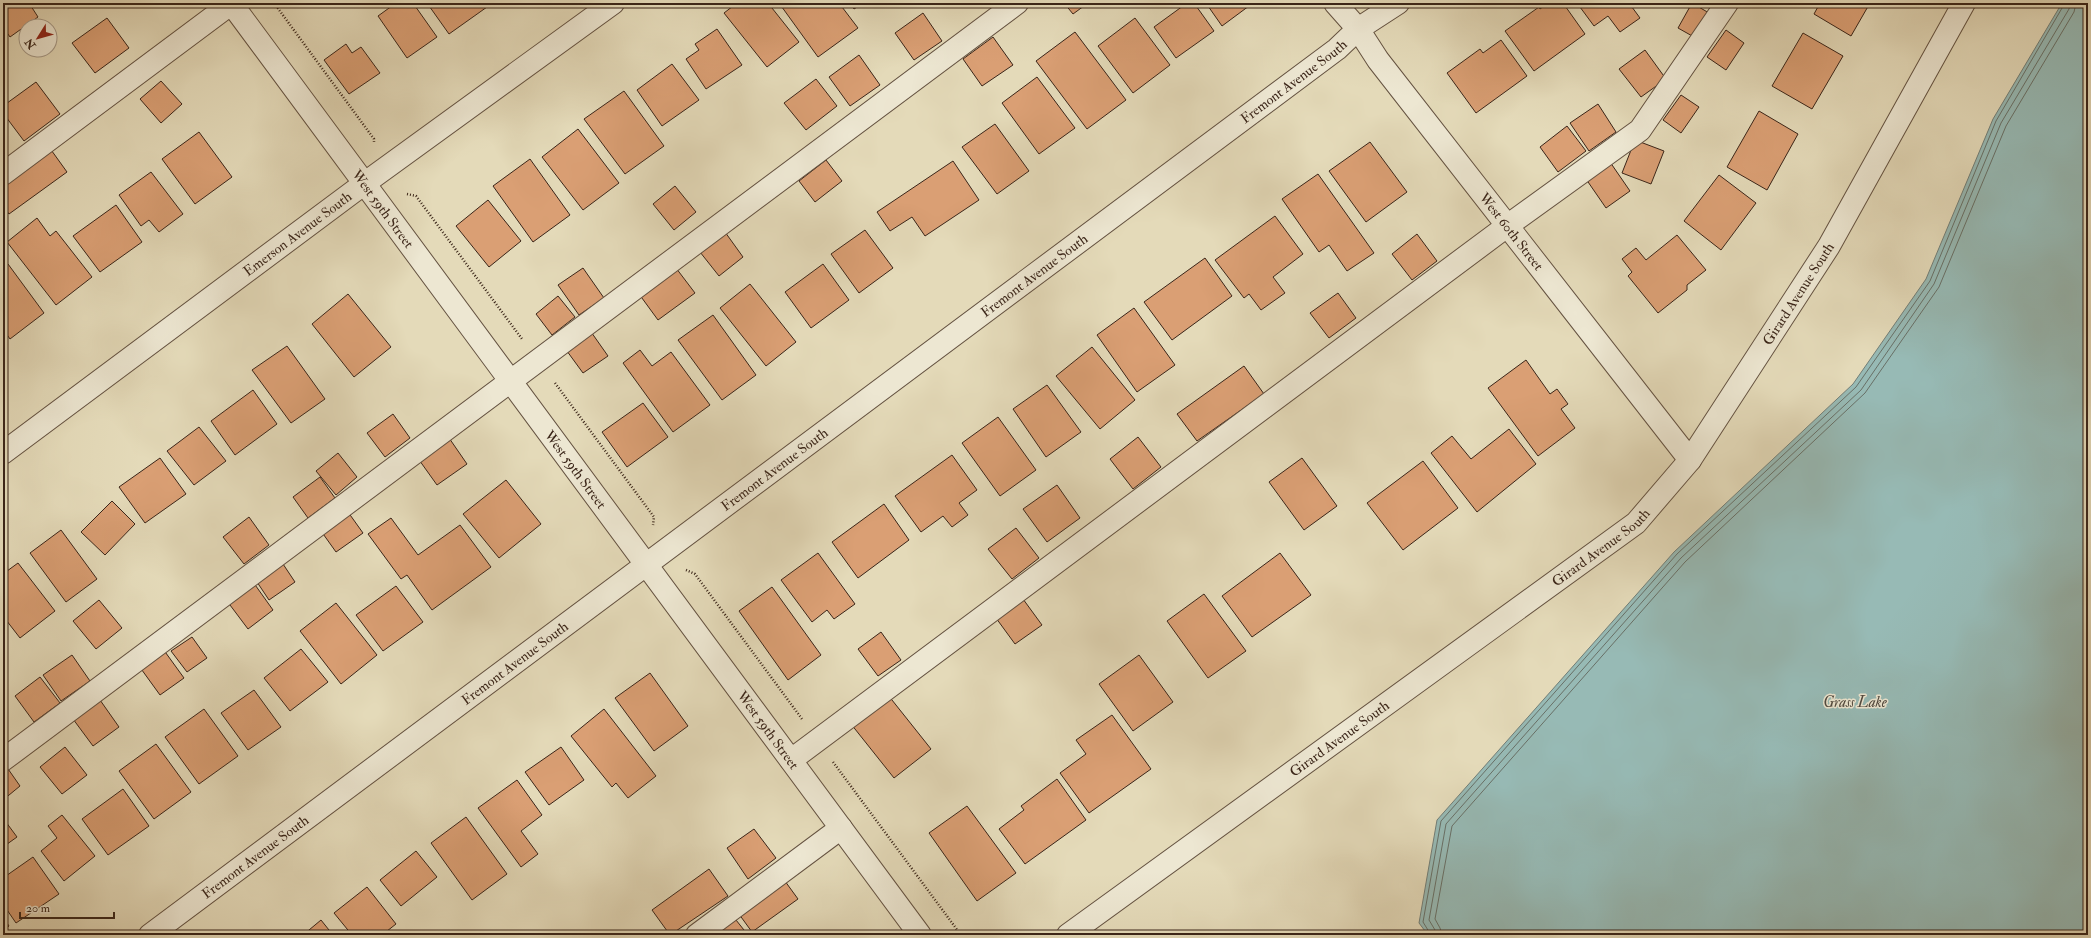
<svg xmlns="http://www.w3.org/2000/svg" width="2091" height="938" font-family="'IM FELL Double Pica',serif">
	<rect width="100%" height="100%" fill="#e4dab9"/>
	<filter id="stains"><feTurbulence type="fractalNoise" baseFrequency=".005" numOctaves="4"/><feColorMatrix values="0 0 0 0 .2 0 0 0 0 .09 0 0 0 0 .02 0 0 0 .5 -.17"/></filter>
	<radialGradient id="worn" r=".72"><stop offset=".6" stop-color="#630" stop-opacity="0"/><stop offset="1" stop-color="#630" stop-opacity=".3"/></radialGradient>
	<path fill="#97bab5" stroke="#727e77" d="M2062,3H2088V935H1428L1419,923L1437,820L1674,552L1853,384L1926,279L1993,119Z"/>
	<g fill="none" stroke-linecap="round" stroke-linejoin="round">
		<g stroke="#687067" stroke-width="1">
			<path d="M1431,935L1423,922L1441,821L1677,554L1856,387L1930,281L1996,121L2065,3"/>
			<path d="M1436,935L1435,930L1429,920L1446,824L1681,558L1861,390L1934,284L2001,123L2069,9L2070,3"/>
			<path d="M1442,935L1440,928L1435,919L1452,826L1685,562L1865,393L1939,287L2006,126L2074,12L2076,3"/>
		</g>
	</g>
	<g fill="#da9f74" stroke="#3a2519">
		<path d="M3,3H29L38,17L10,37L3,27Z"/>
		<path d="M396,3H413L437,37L407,58L378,16Z"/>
		<path d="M427,3H484L487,7L449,34Z"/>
		<path d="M737,3H768L799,42L767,67L724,13Z"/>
		<path d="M779,3H839L858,28L818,57Z"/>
		<path d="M850,3H863L854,9Z"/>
		<path d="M1064,3H1088L1073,14Z"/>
		<path d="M1187,3H1194L1214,31L1176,58L1154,27Z"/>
		<path d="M1211,3H1253L1222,26L1208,6Z"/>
		<path d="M1548,3H1563L1585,34L1534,71L1505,31L1539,7L1540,9Z"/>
		<path d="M1577,3H1629L1640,18L1620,32L1608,16L1594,26Z"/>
		<path d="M1692,3L1709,13L1694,37L1678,28Z"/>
		<path d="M1820,3H1870L1851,36L1814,14Z"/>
		<path d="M923,13L942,41L914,60L895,33Z"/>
		<path d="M107,18L129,48L95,73L72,43Z"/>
		<path d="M1135,18L1170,65L1133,93L1098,46Z"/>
		<path d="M717,29L742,65L706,89L686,59L699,50L695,44Z"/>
		<path d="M1726,30L1744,43L1726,70L1707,57Z"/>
		<path d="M1075,32L1126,100L1087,129L1036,61Z"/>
		<path d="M1803,33L1843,56L1812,109L1772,86Z"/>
		<path d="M993,37L1013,65L982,86L963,59Z"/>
		<path d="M1501,40L1527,76L1476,113L1447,73L1480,49L1483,53Z"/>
		<path d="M346,44L352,53L361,47L380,73L349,94L324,60Z"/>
		<path d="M1645,50L1666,79L1641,97L1619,69Z"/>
		<path d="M859,55L880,85L850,106L829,77Z"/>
		<path d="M672,64L699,100L662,126L637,90Z"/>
		<path d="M1037,77L1075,128L1039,154L1002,103Z"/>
		<path d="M816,79L837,106L806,130L784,103Z"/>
		<path d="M161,81L182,104L161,123L140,99Z"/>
		<path d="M36,82L60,114L24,141L3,113V106Z"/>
		<path d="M624,91L664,146L625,174L584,119Z"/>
		<path d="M1681,95L1699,107L1681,133L1663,120Z"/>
		<path d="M1598,104L1616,132L1589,151L1570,123Z"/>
		<path d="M1759,111L1798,134L1767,190L1727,167Z"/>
		<path d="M995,124L1029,171L997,194L962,147Z"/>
		<path d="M1567,126L1586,151L1558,172L1540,147Z"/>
		<path d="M578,129L619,183L583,210L542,157Z"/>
		<path d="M199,132L232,177L195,204L162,159Z"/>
		<path d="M1635,140L1664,151L1651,184L1622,173Z"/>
		<path d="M1370,142L1407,192L1366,222L1329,171Z"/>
		<path d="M49,147L67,172L9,214L3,206V181Z"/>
		<path d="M530,159L570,215L533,242L493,186Z"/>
		<path d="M826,160L842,181L815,202L799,181Z"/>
		<path d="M953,161L979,200L925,236L912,217L890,231L877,212Z"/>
		<path d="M1610,162L1630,191L1606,208L1586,179Z"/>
		<path d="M151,172L183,214L159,232L149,220L141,226L119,195Z"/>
		<path d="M1318,174L1374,253L1347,271L1329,245L1319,252L1282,199Z"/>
		<path d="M1719,175L1756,203L1721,250L1684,221Z"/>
		<path d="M675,186L696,212L674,230L653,204Z"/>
		<path d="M488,200L521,241L489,267L456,226Z"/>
		<path d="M116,205L142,242L100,272L73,236Z"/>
		<path d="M1275,216L1303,254L1273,277L1285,293L1261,310L1249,294L1244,298L1215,260Z"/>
		<path d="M37,218L50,236L56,231L92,277L56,305L7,242Z"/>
		<path d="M865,230L893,268L859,293L831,254Z"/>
		<path d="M725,232L743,257L719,276L700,252Z"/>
		<path d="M1417,234L1437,261L1412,280L1392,254Z"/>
		<path d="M1677,235L1706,270L1687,285V290L1658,313L1628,276L1632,272L1622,259L1636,248L1646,260Z"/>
		<path d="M1205,258L1232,296L1172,340L1144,302Z"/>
		<path d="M8,264L44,313L10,339L3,329V267Z"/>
		<path d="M823,264L849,300L811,328L785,292Z"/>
		<path d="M583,268L604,298L579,315L558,285Z"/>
		<path d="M676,268L695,293L658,320L639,294Z"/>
		<path d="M750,284L796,342L766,366L720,308Z"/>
		<path d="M1338,293L1356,318L1329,338L1310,313Z"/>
		<path d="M348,294L391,347L354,377L312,324Z"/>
		<path d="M558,296L575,317L552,335L536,314Z"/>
		<path d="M1134,308L1175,365L1137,392L1097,335Z"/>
		<path d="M713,315L756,375L722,400L678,340Z"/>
		<path d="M589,329L608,356L583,373L564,347Z"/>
		<path d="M287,346L325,399L291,423L252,370Z"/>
		<path d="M1092,347L1135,400L1100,429L1056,376Z"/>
		<path d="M640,350L652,366L671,352L710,405L673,432L623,363Z"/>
		<path d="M1526,360L1550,394L1557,389L1568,404L1561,409L1575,428L1538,456L1488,388Z"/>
		<path d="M1244,366L1264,394L1197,441L1177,414Z"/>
		<path d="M1047,385L1081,432L1046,457L1013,409Z"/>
		<path d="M253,390L277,424L235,455L211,421Z"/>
		<path d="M643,403L668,437L627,467L602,432Z"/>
		<path d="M393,414L410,438L385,457L367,433Z"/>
		<path d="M998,417L1036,470L1000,496L962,443Z"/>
		<path d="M199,427L226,461L194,485L167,451Z"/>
		<path d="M1509,429L1536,464L1477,512L1431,453L1452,436L1471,459Z"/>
		<path d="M447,435L467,464L437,485L417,457Z"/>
		<path d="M1138,437L1161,467L1133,489L1110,459Z"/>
		<path d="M338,453L357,477L336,495L316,471Z"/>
		<path d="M952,455L977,490L959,503L968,515L952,527L943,516L921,532L895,496Z"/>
		<path d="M160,458L186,494L145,523L119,487Z"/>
		<path d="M1302,458L1337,506L1304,530L1269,482Z"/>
		<path d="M1423,461L1458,508L1403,550L1367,503Z"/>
		<path d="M320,477L335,498L308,518L293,497Z"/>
		<path d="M506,480L541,524L499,558L463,514Z"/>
		<path d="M1057,485L1080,518L1047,542L1023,509Z"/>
		<path d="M112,501L135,524L105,555L81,532Z"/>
		<path d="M884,504L909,540L858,578L832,542Z"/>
		<path d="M348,512L363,533L336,552L321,531Z"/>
		<path d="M249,517L269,545L244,564L223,537Z"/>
		<path d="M391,518L418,555L460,525L491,567L432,610L407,575L401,579L368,534Z"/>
		<path d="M1016,528L1039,558L1012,579L988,549Z"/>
		<path d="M61,530L97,579L66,602L30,553Z"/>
		<path d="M818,553L855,604L834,619L827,610L812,622L781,580Z"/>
		<path d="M1280,553L1311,595L1252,637L1222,596Z"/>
		<path d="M281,561L295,582L269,600L255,579Z"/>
		<path d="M18,563L55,611L20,638L3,616V574Z"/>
		<path d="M253,582L273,610L248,629L227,601Z"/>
		<path d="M396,586L423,622L383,651L356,615Z"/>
		<path d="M772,587L821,655L788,680L739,611Z"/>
		<path d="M1204,594L1246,651L1208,678L1167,621Z"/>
		<path d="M1023,599L1042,625L1015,644L996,618Z"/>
		<path d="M99,600L122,628L96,649L73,621Z"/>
		<path d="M336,603L377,655L341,684L300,631Z"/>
		<path d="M881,632L901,660L878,676L858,649Z"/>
		<path d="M192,637L207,658L187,672L171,651Z"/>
		<path d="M163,649L184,678L160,695L139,666Z"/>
		<path d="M301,649L328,682L290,711L264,678Z"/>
		<path d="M72,655L90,681L61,701L43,675Z"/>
		<path d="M1139,655L1173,702L1133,731L1099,684Z"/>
		<path d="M650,673L688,726L654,751L615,698Z"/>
		<path d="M40,677L60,703L34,722L15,696Z"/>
		<path d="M254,690L281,727L248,750L221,713Z"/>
		<path d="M888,695L931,749L894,778L851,724Z"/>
		<path d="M100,700L119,727L93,746L73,719Z"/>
		<path d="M204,709L238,756L199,784L165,737Z"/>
		<path d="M604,709L656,776L628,798L616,783L612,787L571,736Z"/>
		<path d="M1112,715L1151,769L1089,813L1060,773L1086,754L1076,740Z"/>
		<path d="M156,744L191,792L154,819L119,771Z"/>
		<path d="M65,747L87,775L62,794L40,767Z"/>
		<path d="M561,747L584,780L549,805L525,772Z"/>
		<path d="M6,766L20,786L3,800V768Z"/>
		<path d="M1057,779L1086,820L1025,864L999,829L1024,810L1021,806Z"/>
		<path d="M517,780L542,815L521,831L538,854L521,867L478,808Z"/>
		<path d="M123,789L149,826L108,855L82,819Z"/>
		<path d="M967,806L1016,873L977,901L929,833Z"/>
		<path d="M62,815L95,856L64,881L41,851L57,838L48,826Z"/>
		<path d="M466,817L507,874L472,900L431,843Z"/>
		<path d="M3,818L17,837L3,847Z"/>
		<path d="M754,829L776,858L748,879L727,848Z"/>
		<path d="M416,851L437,877L401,906L380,880Z"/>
		<path d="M33,857L59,894L16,923L3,904V878Z"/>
		<path d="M709,869L728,896L670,935L652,910Z"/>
		<path d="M782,877L798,899L752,932L736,910Z"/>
		<path d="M367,887L396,924L382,935H352L334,913Z"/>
		<path d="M732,915L748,935H706Z"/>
		<path d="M3,917L9,926L3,931Z"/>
		<path d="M321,920L333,935H303Z"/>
	</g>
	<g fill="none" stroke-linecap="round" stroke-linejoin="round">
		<g stroke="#645241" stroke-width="24">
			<g id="minor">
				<path id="s1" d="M231,3L920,935"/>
				<path id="s2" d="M1335,3L1358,29L1378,60L1690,460"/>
				<path d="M3,174L232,3"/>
				<path id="s3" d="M3,453L365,183L613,3"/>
				<path d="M3,760L1017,3"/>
				<path d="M791,760L1507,226L1640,130L1727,3"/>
				<path id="s4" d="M150,935L1337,49L1358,29L1398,3"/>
				<path d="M697,935L841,828"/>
				<path id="s5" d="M1068,935L1636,523L1690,460L1829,246L1964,3"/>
			</g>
		</g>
		<g stroke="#3a2519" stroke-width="2.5" stroke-dasharray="1 2" stroke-linecap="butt">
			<path d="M274,3L374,139V142"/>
			<path d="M407,194L416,196L522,339"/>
			<path d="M555,383L654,517L653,525"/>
			<path d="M686,570L695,574L802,719"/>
			<path d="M833,762L961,935"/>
		</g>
		<use href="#minor" stroke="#ede7d2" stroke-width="22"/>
	</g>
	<g text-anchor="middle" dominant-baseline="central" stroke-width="3" stroke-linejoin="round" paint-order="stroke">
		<g font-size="14" fill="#3a2519" stroke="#ede7d2">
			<text stroke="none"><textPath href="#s4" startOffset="1427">Fremont Avenue South</textPath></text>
			<text stroke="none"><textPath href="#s1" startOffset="256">West 59th Street</textPath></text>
			<text stroke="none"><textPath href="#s2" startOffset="289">West 60th Street</textPath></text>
			<text stroke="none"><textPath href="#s3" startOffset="367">Emerson Avenue South</textPath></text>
			<text stroke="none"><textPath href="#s4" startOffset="1103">Fremont Avenue South</textPath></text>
			<text stroke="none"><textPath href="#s5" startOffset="983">Girard Avenue South</textPath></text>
			<text stroke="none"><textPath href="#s1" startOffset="580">West 59th Street</textPath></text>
			<text stroke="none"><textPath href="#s4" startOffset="779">Fremont Avenue South</textPath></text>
			<text stroke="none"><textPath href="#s5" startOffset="659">Girard Avenue South</textPath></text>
			<text stroke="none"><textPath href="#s4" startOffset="455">Fremont Avenue South</textPath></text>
			<text stroke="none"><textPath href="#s1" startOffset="904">West 59th Street</textPath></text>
			<text stroke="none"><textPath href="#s5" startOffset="335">Girard Avenue South</textPath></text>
			<text stroke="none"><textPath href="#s4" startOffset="131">Fremont Avenue South</textPath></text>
		</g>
		<g font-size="15" font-style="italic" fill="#514a40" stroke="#ede7d2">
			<text x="1855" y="702">Grass Lake</text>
		</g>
	</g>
	<rect width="2091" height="938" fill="none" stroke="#e4dab9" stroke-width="16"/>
	<rect x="4" y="4" width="2083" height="930" fill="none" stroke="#3a2519" stroke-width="2"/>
	<rect x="8" y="8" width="2075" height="922" fill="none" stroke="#3a2519"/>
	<g transform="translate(38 38) rotate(233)"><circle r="19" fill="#ede7d2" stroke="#a59988"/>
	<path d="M0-3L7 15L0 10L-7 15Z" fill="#8f2418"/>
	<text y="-6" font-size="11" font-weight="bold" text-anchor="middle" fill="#3a2519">N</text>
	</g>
	<path d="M20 912v6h94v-6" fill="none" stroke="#3a2519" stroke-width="2"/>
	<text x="26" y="912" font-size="12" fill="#3a2519" stroke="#ede7d2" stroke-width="3" paint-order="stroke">20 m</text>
	<rect width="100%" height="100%" filter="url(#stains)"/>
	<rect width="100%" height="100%" fill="url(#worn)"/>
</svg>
